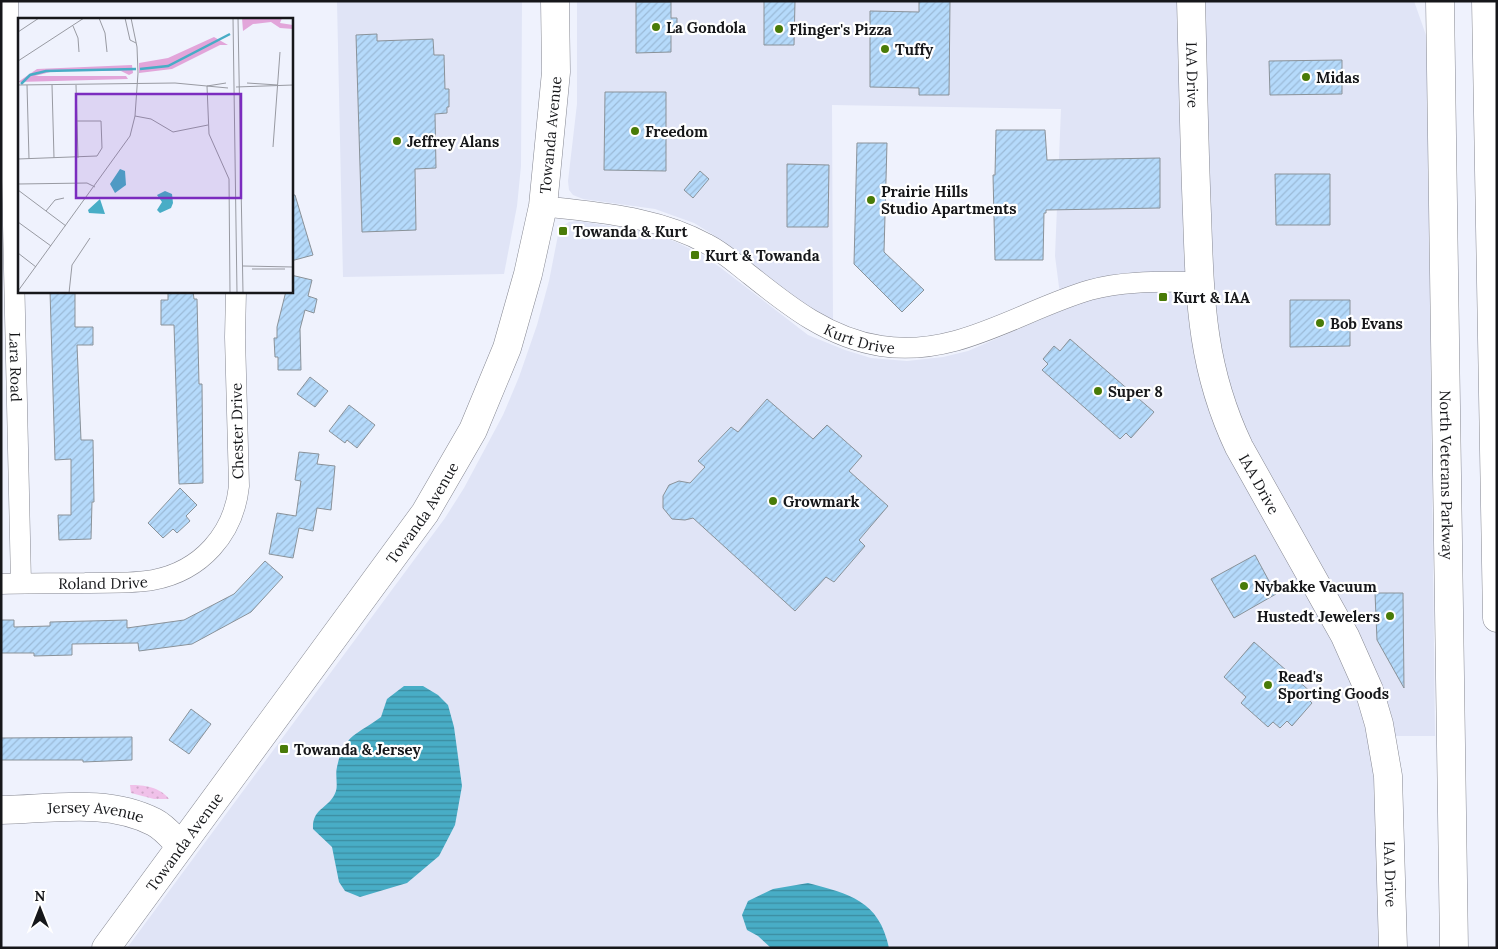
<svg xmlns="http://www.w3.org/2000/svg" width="1498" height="949" font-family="Lora,serif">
	<defs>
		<pattern id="grass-dots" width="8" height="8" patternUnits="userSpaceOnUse" patternTransform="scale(1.25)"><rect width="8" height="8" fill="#f0c1e9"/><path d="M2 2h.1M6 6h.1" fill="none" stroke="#cda5c7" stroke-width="1.8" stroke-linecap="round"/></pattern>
		<pattern id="water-rules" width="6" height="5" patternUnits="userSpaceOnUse" patternTransform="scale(1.25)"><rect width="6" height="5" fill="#48adc6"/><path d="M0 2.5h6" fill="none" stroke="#3b8ca0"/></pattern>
		<pattern id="building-hatch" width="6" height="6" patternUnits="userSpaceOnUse" patternTransform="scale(1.25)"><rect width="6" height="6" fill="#b5dafb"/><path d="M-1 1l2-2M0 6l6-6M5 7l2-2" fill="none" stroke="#9bbad7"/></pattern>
	</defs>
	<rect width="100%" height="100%" fill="#eff2fd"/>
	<g fill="#e0e4f6">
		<path d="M337,1H522L521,166L517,206L504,274L343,277Z"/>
		<path d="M577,1H1414L1427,38L1435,736H1371L1378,794L1380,948H127L445,518L464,488L503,415L519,377L537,325L549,281L559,230L564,225L569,222L578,221L649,232L676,242L701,254L721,268L808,335L845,350L871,358L907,361L943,357L968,351L1067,308L1059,287L1055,256L1061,109L832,105L833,321L804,305L712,234L694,223L655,209L583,199L573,195L569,190L568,181L577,104Z"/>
	</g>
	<path fill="url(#grass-dots)" d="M130,785C144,785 160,787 169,799H154L131,793Z"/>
	<g fill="url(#water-rules)">
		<path d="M404,686H423L438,695L448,705L454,727L462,786L455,825L439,856L407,883L360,897L345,891L339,882L332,847L313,829C312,807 330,809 336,791C338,784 335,775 337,767C344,734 357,735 381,717L387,699Z"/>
		<path d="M808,883C849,894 879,900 889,948H771L758,936L747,930L742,915L748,901L773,889Z"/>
	</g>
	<g fill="url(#building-hatch)" stroke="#8a9299">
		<path d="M764,1H795L794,45H764Z"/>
		<path d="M919,1H950L949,95H919V88L870,87V11L919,12Z"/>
		<path d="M636,2H671V18H677V31H671V52L636,53Z"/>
		<path d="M377,34V41L433,39L434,55H444L445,89H449V107H447V113L435,114L436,168L415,169L416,230L362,232L356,35Z"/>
		<path d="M1342,60V94L1270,95L1269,61Z"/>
		<path d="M605,92H666V171L604,170Z"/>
		<path d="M996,130H1045L1047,160L1160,158V208L1046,210V213H1044L1043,260H995L993,175H995Z"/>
		<path d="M857,143H887L884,252L924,290L902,312L854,264Z"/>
		<path d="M787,164L829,165L828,227H787Z"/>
		<path d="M700,171L709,179L693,198L684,190Z"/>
		<path d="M1275,174H1330V225H1276Z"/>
		<path d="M291,195H295L313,255L291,261Z"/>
		<path d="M291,275L312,280L308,296L317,299L314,313L305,310L300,329L301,370H278V357H275L274,338H277V327L286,291H291Z"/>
		<path d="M50,291H75V327H93V345H77L81,440H93L94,502H92L91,539L59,540L58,515H71V459L55,460Z"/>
		<path d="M168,291H193L194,299H197L199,384H202L203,483L179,484L174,325H161V300H168Z"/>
		<path d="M1290,300H1350V346L1290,347Z"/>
		<path d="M1070,339L1154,412L1131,438L1126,433L1120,439L1042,370L1048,364L1043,359L1054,346L1060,351Z"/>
		<path d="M310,377L328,391L315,407L297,394Z"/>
		<path d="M767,399L813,439L827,425L862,456L849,471L888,506L859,540L865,546L834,582L826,577L795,611L693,518L685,520L672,519L663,508V496L669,485L679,481L690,483L705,467L698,461L731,427L738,432Z"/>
		<path d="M349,405L375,425L357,448L347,440L345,443L329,431Z"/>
		<path d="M299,452L319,454L317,464L335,466L331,510L317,508L313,531L299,528L293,558L269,554L277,513L296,516L301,481L295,480Z"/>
		<path d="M180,488L197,505L186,516L190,521L177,533L173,529L163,538L148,523Z"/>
		<path d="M1255,555L1276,594L1234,618L1211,579Z"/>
		<path d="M265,561L283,577L251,612L192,644L139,651L138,643L72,644V655L34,656V653H1V620H14V627L50,626V622L127,620V628L184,620L234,594Z"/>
		<path d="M1375,593H1403L1404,688L1377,640Z"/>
		<path d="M1254,642L1312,693L1307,698L1312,703L1292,726L1287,721L1280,728L1273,722L1268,727L1241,703L1246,697L1224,677Z"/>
		<path d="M191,709L211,724L189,754L169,740Z"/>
		<path d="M132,737V760L83,762V760H1V738Z"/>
	</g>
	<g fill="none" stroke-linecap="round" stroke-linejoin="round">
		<g stroke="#868892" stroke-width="21">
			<g id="street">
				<path id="s1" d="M8,1L21,583"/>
				<path id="s2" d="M543,206C599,213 657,216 707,244C723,252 736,264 750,275C790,307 829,338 881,346C957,358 1021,310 1090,290C1125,280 1164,282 1199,282"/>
				<path id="s3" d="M1,584C29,583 57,583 85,583C107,582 131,584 153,580C201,571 234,534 239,486L235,337L236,291"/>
			</g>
		</g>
		<g stroke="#868892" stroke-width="29">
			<g id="secondary">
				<path id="s4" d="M1191,1C1193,72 1194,143 1197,214C1200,300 1201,367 1239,447L1345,636L1369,690L1379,724L1388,776L1393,948"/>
				<path id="s5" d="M1,810C52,809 107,798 154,822C164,827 172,837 180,845"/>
				<path id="s6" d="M106,948L425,513L473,430L507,348L528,274L543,206L556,72L555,1"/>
			</g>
		</g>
		<g stroke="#868892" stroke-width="29">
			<g id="highway">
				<path id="s7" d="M1440,1L1454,948"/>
				<path d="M1486,1L1497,618"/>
			</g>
		</g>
		<use href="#street" stroke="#fff" stroke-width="20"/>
		<use href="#secondary" stroke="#fff" stroke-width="28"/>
		<use href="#highway" stroke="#fff" stroke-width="28"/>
	</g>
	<g fill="#497b08" stroke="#fff" stroke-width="2">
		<circle cx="656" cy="27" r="5"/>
		<circle cx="779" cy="29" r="5"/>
		<circle cx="885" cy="49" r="5"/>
		<circle cx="1306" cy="77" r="5"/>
		<circle cx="635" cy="131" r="5"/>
		<circle cx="397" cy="141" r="5"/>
		<circle cx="871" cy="200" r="5"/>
		<rect x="558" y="226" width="10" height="10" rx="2.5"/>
		<rect x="690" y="250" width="10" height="10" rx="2.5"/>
		<rect x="1158" y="292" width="10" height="10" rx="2.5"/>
		<circle cx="1320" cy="323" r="5"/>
		<circle cx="1098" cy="391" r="5"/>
		<circle cx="773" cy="501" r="5"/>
		<circle cx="1244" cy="586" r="5"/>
		<circle cx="1390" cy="616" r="5"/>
		<circle cx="1268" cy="685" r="5"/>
		<rect x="279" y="744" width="10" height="10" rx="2.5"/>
	</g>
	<g text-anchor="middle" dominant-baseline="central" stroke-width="4.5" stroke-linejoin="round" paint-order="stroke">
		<g font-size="15" font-weight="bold" fill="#16171a" stroke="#fff" text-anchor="start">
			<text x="666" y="27">La Gondola</text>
			<text x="789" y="29">Flinger's Pizza</text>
			<text x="895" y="49">Tuffy</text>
			<text x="1316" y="77">Midas</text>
			<text x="645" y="131">Freedom</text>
			<text x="407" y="141">Jeffrey Alans</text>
			<text x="881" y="191">Prairie Hills<tspan x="881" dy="17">Studio Apartments</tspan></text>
			<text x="573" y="231">Towanda &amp; Kurt</text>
			<text x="705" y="255">Kurt &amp; Towanda</text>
			<text x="1173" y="297">Kurt &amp; IAA</text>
			<text x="1330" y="323">Bob Evans</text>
			<text x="1108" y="391">Super 8</text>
			<text x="783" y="501">Growmark</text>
			<text x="1254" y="586">Nybakke Vacuum</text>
			<text x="1380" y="616" text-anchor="end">Hustedt Jewelers</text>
			<text x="1278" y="676">Read's<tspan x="1278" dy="17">Sporting Goods</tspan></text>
			<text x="294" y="749">Towanda &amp; Jersey</text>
		</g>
		<g font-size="15" fill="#16171a" stroke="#fff">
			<text stroke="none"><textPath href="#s4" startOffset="74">IAA Drive</textPath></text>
			<text stroke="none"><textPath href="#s6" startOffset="942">Towanda Avenue</textPath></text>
			<text stroke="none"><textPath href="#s2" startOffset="351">Kurt Drive</textPath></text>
			<text stroke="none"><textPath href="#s1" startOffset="366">Lara Road</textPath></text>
			<text transform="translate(237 431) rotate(-91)">Chester Drive</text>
			<text stroke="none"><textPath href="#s7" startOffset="474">North Veterans Parkway</textPath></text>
			<text stroke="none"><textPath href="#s4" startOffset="494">IAA Drive</textPath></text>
			<text stroke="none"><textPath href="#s6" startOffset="538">Towanda Avenue</textPath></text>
			<text stroke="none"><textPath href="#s3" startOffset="102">Roland Drive</textPath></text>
			<text stroke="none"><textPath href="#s5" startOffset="95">Jersey Avenue</textPath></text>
			<text stroke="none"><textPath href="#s6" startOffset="132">Towanda Avenue</textPath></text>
			<text stroke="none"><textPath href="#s4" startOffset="914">IAA Drive</textPath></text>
		</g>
	</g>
	<g transform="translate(18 18)">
		<rect width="275" height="275" fill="#eff2fd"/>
		<path d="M224,0H264L262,5L275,7V11L262,10L253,4L235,6L225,13ZM196,19L210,27H202L154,51L121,55V45L150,40ZM114,47L115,55L111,57L103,53H36L17,58H108L110,61L0,64L19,51Z" fill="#e2a5da"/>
		<path d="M102,151L107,153L108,167L97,175L92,166ZM147,173L154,176L155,185L153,190L142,195L139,192L144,184L139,177ZM82,181L87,196L71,195L70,192Z" fill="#48adc6"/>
		<path fill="none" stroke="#48adc6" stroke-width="2.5" d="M122,51L150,48L212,16M3,66L12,57L28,53L118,51"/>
		<path fill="none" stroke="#989aa2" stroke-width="1" d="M81,0L87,15L89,34M107,0L112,22L118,25M215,0L219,275M220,0L225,275M55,8L60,20L61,34M0,14L21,0M0,43L66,0M229,65L260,67M0,67L157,65L210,70M9,67L11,141M34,67L36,140M58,67L60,140M189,68L191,116L211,161L212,275M189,68L208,65M218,69L275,67M117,98L133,101L155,114L190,107M255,129L262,34M0,141L79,138L84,130L83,103H59M0,166L69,165L77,169M0,172L48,208M28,193L37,182L46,180M0,204L33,228M0,235L18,249M225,248L275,249M234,251H267M0,273L112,118L117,98L120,55L119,29L113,0M51,275L54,247L72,220"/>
		<path fill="#7b2cbf" fill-opacity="0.15" stroke="#7b2cbf" stroke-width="2.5" d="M58,76H223V180H58Z"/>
		<rect width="275" height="275" fill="none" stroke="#16171a" stroke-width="2.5"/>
	</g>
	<rect width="1498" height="949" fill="none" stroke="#16171a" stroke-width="5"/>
	<g transform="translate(40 909)" stroke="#ffffff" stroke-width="4" paint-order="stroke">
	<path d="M0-4L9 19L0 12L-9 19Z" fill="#16171a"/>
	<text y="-8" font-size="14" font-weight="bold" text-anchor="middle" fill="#16171a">N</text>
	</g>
</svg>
